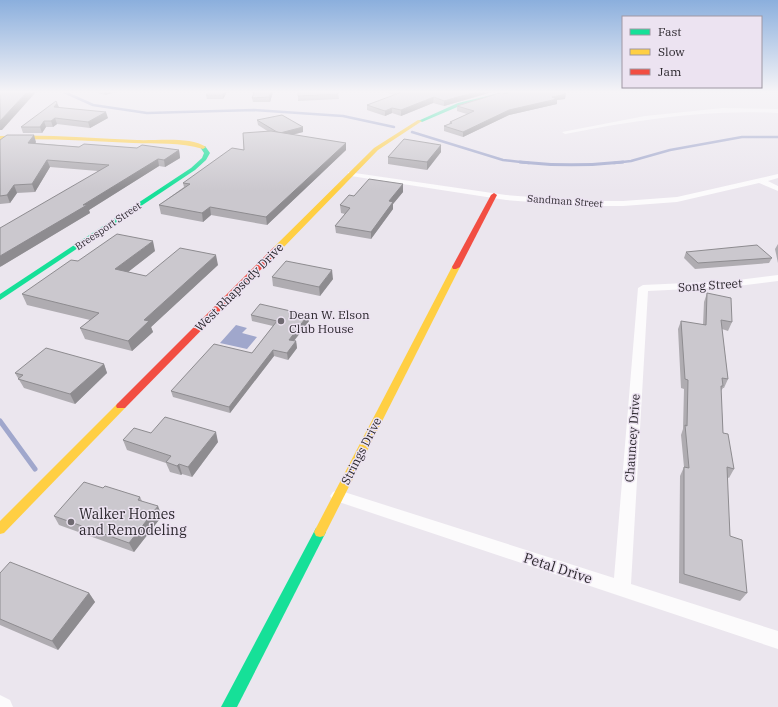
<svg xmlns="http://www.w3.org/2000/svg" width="778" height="707" font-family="'IBM Plex Serif',serif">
	<rect width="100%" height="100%" fill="#ebe6ee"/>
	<path fill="#a0a7cc" d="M236,325L247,328L242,333L257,337L247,349L220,343Z"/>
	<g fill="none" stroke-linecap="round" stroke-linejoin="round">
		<g stroke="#a0a7cc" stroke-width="2.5">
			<path d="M64,92L93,105L147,113L254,110L343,116L394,127"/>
			<path d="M412,132L503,160L529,163"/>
			<path d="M614,163L631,161L670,150L742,137H778"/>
		</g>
		<path stroke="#a0a7cc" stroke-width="3" d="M520,162C557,166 586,166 623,162"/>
		<path stroke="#a0a7cc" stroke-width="5" d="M0,421L35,469"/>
		<g fill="#fcfbfc" fill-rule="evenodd">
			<path d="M723,108L778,109V113C705,109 636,120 565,134L562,132L645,116Z"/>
			<path d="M348,172L506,195L584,201H623L677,197L778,174V178L768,181L778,186V191L759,183L677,202L623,206H584L506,200L351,176H348Z"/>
			<path d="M778,275V281L730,287L648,291L631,584L778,631V649L333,500L330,496L333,492L338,490L614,578L638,288L643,285L730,281Z"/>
			<path d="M0,695L10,700L13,707H0Z"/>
		</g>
		<g fill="#16e098" fill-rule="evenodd">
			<path d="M504,92H511L462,105L422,122L418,121L458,103Z"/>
			<path d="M201,146H205L210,153L206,160L195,170L0,300V294L191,168L202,158L204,153L200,147Z"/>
			<path d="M320,527L324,528L326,532L237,707H221L316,528Z"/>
		</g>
		<g fill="#ffcf43" fill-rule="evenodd">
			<path d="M418,120L422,121L378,150L280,251H274V247L374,148Z"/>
			<path d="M0,136C46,134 91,138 137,140C156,141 190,136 206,147L203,149C180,142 157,144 133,143C88,141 44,138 0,140Z"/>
			<path d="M453,265H456L460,267L324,536L320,537L316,536L314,532L316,528Z"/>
			<path d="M121,402L125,404L126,406L125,408L4,533L0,534V521L117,404Z"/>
		</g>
		<g fill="#f24e42" fill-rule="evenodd">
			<path d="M494,193L497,195L460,267L456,269H453L452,267L491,195Z"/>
			<path d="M274,247H277L281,249L125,408H117L116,406L117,404Z"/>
		</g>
	</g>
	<g fill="#afacb1">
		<path d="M94,92H116L105,95Z"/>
		<path d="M208,92H227L223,99H207L206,95Z"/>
		<path d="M273,92L270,102H253L252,98L253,96V93Z"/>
		<path d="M338,92L339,99L298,101V96Z"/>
		<path d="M386,92H492L444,106L433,103L401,116L392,113L385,116L367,110V105L394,95Z"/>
		<path d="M503,92H505V93L565,99L557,100V104L509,115L463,137L444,131V126L449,124L450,122L467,114L457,111V106Z"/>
		<path d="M767,92H778V93L768,92Z"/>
		<path d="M57,103L59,107L108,118L90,128L57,124L53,127H46L42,133H23L21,127Z"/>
		<path d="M257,120L303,132L292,135L346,143V150L267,225L211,215L203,222L161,214L159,205L184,187L183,183L244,150L269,132L258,125Z"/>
		<path d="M0,140L36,142L35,143L79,147L137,148L179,150L180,158L165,167L159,166L89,210L90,213L0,267L98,171L50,167L35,192L17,193L10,203L0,204Z"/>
		<path d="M441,145V152L427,170L388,164V157Z"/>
		<path d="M403,184V192L393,204V209L371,239L336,233L335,226L345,214L341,213L340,205L354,196Z"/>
		<path d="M778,244V263L775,249Z"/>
		<path d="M155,251L128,272L146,276L218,265L151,327L153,332L132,351L85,339L80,328L90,320L27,305L22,294L78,261Z"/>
		<path d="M686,252L772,258L769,263L695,269L684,258Z"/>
		<path d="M272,277L333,279L320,296L273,286Z"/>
		<path d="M707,293L732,322L728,331L722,329L728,379L724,388H723L721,391L723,433L734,469L729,478L727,477L730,536L747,593L740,601L679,583L680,476L684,467L681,435L683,429L684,389L681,388L678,329L681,321L703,325L704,302Z"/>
		<path d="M251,315L309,321L294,341H296L297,348L288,360L274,356L230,413L173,397L171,391L252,353L273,326L252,321Z"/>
		<path d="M104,364L107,373L75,404L24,388L15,373Z"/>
		<path d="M151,433L218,442L192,477L182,474L181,475L170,472L166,463L127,450L123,440Z"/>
		<path d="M103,488L140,497L142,501L162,516L134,552L59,525L54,516Z"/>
		<path d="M0,573L89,593L95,602L58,650L0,625Z"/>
	</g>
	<g fill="#8e8c90">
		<path d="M27,92H36L2,130H0V121Z"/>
		<path d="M104,92H116L105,95Z"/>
		<path d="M224,92H227L223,99V95Z"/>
		<path d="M271,92H273L270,102L269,97Z"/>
		<path d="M475,92H492L444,106V101Z"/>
		<path d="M566,94L565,99L557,100V104L509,115L463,137V132L509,110L552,97Z"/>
		<path d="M434,97L433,103L401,116V110Z"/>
		<path d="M57,103L59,108L54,107Z"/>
		<path d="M392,108V113L385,116V111Z"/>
		<path d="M106,112L108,118L90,128L88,122Z"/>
		<path d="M55,118L57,124L53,127L51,121Z"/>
		<path d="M44,121L46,127L42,133L40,127Z"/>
		<path d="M303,127V132L279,138L278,133Z"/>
		<path d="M34,135L36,142L31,150L28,143Z"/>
		<path d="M346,143V150L267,225L266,217Z"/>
		<path d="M441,145V152L427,170V162Z"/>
		<path d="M179,150L180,158L165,167L164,160Z"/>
		<path d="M158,159L159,166L89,210L90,213L0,267V256Z"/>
		<path d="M47,160L50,167L35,192L32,184Z"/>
		<path d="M403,184V192L393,204V209L371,239V232L389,201Z"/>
		<path d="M14,185L17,193L10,203L7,195Z"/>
		<path d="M210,207L211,215L203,222L202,213Z"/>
		<path d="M153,241L155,251L119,279L115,269Z"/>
		<path d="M216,255L218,265L151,327L153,332L132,351L128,341L144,320Z"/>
		<path d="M332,270L333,279L320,296L319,287Z"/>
		<path d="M308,315L309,321L290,346L289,340Z"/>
		<path d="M296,341L297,348L288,360L287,353Z"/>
		<path d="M273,350L274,356L230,413L229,407Z"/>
		<path d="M104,364L107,373L75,404L70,394Z"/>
		<path d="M216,432L218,442L192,477L188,467Z"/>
		<path d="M179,464L182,474L181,475L177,466Z"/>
		<path d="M158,506L162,516L134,552L129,543Z"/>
		<path d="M89,593L95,602L58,650L52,641Z"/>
	</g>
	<g fill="#cbc8ce" stroke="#8e8c90">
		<path d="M0,92H27L0,121Z"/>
		<path d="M208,92H224L223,95H206Z"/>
		<path d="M253,92H271L269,97L252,98L254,93H253Z"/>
		<path d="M298,92H338V94L298,96Z"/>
		<path d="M398,92H475L444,101L434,97L401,110L392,108L385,111L367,105L402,92Z"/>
		<path d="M503,92H505L503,94L513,92H562L566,94L552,97L557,99L509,110L463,132L444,126L452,123L450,122L474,111L457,106Z"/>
		<path d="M56,101L57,103L54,107L106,112L88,122L55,118L51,121H44L40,127H21Z"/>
		<path d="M282,115L303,127L280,133L277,132L257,120Z"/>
		<path d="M271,131L346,143L266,217L210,207L202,213L159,205L190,184L183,183L232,148L244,150L243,133Z"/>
		<path d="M7,135H34L28,143L79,147L84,144L137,148L142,145L179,150L164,160L158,159L83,205H87L0,256V228L109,165L47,160L32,184L14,185L7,195L0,196V140Z"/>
		<path d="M404,139L441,145L427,162L388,157Z"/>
		<path d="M369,179L403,184L389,201L393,202L371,232L335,226L350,208L340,205L349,195L354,196Z"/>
		<path d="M117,234L153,241L115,269L146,276L180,248L216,255L144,320L149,321L128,341L80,328L99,313L22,294L71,260L78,261Z"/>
		<path d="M757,245L772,258L698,263L686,252Z"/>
		<path d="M286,261L332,270L319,287L272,277Z"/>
		<path d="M707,293L731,298L732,322L721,320L728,379L722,378L723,386H721L723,433L728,434L734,469L727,467L730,536L742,540L747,593L684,574V467L689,468L685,425L687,426L688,380L685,379L681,321L706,325Z"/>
		<path d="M260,304L308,315L289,340L296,341L287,353L273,350L229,407L171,391L214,344L252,353L277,321L251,315Z"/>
		<path d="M46,348L104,364L70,394L18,379L23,375L15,373Z"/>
		<path d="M165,417L216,432L188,467L179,464L177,466L166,462L171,456L123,440L134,428L151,433Z"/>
		<path d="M84,482L103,488L105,486L140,497L138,500L158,506L129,543L54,516Z"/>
		<path d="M10,562L89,593L52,641L0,619V573Z"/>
	</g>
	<linearGradient id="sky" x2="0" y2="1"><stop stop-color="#8bafdd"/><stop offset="0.48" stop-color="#f6f4f7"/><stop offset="1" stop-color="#f6f4f7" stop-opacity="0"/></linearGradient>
	<rect width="778" height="191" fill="url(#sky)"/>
	<g fill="#6f6a71" stroke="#ece3f1" stroke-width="1.5">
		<circle cx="281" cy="321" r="4"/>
		<circle cx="71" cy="522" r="4"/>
	</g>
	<g text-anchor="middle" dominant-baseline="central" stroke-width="3" stroke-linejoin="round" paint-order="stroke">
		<g font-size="10" fill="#2c282e" stroke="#ece3f1">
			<text transform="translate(565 201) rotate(4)">Sandman Street</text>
			<text transform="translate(108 226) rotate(-34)">Breesport Street</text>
		</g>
		<g font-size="12" fill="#2c282e" stroke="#ece3f1">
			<text transform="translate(710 285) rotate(-4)">Song Street</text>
			<text transform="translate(239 287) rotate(-45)">West Rhapsody Drive</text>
			<text transform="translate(632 438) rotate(-86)">Chauncey Drive</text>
			<text transform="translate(361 451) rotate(-63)">Strings Drive</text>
		</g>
		<g font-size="12" fill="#2c282e" stroke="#ece3f1" text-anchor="start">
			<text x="289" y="314">Dean W. Elson<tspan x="289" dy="14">Club House</tspan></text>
		</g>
		<g font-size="14" fill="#2c282e" stroke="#ece3f1" text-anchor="start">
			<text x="79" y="514">Walker Homes<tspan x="79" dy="16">and Remodeling</tspan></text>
		</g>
		<g font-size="14" fill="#2c282e" stroke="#ece3f1">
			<text transform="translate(558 568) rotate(18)">Petal Drive</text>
		</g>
	</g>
	<rect x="622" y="16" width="140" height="72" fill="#ece3f1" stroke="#9f98a3"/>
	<rect x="630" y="29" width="20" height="6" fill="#16e098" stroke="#9f98a3"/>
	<text x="658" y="36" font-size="12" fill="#2c282e">Fast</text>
	<rect x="630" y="49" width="20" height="6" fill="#ffcf43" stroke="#9f98a3"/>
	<text x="658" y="56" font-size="12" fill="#2c282e">Slow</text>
	<rect x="630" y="69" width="20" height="6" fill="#f24e42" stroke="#9f98a3"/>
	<text x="658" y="76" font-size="12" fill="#2c282e">Jam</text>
</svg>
